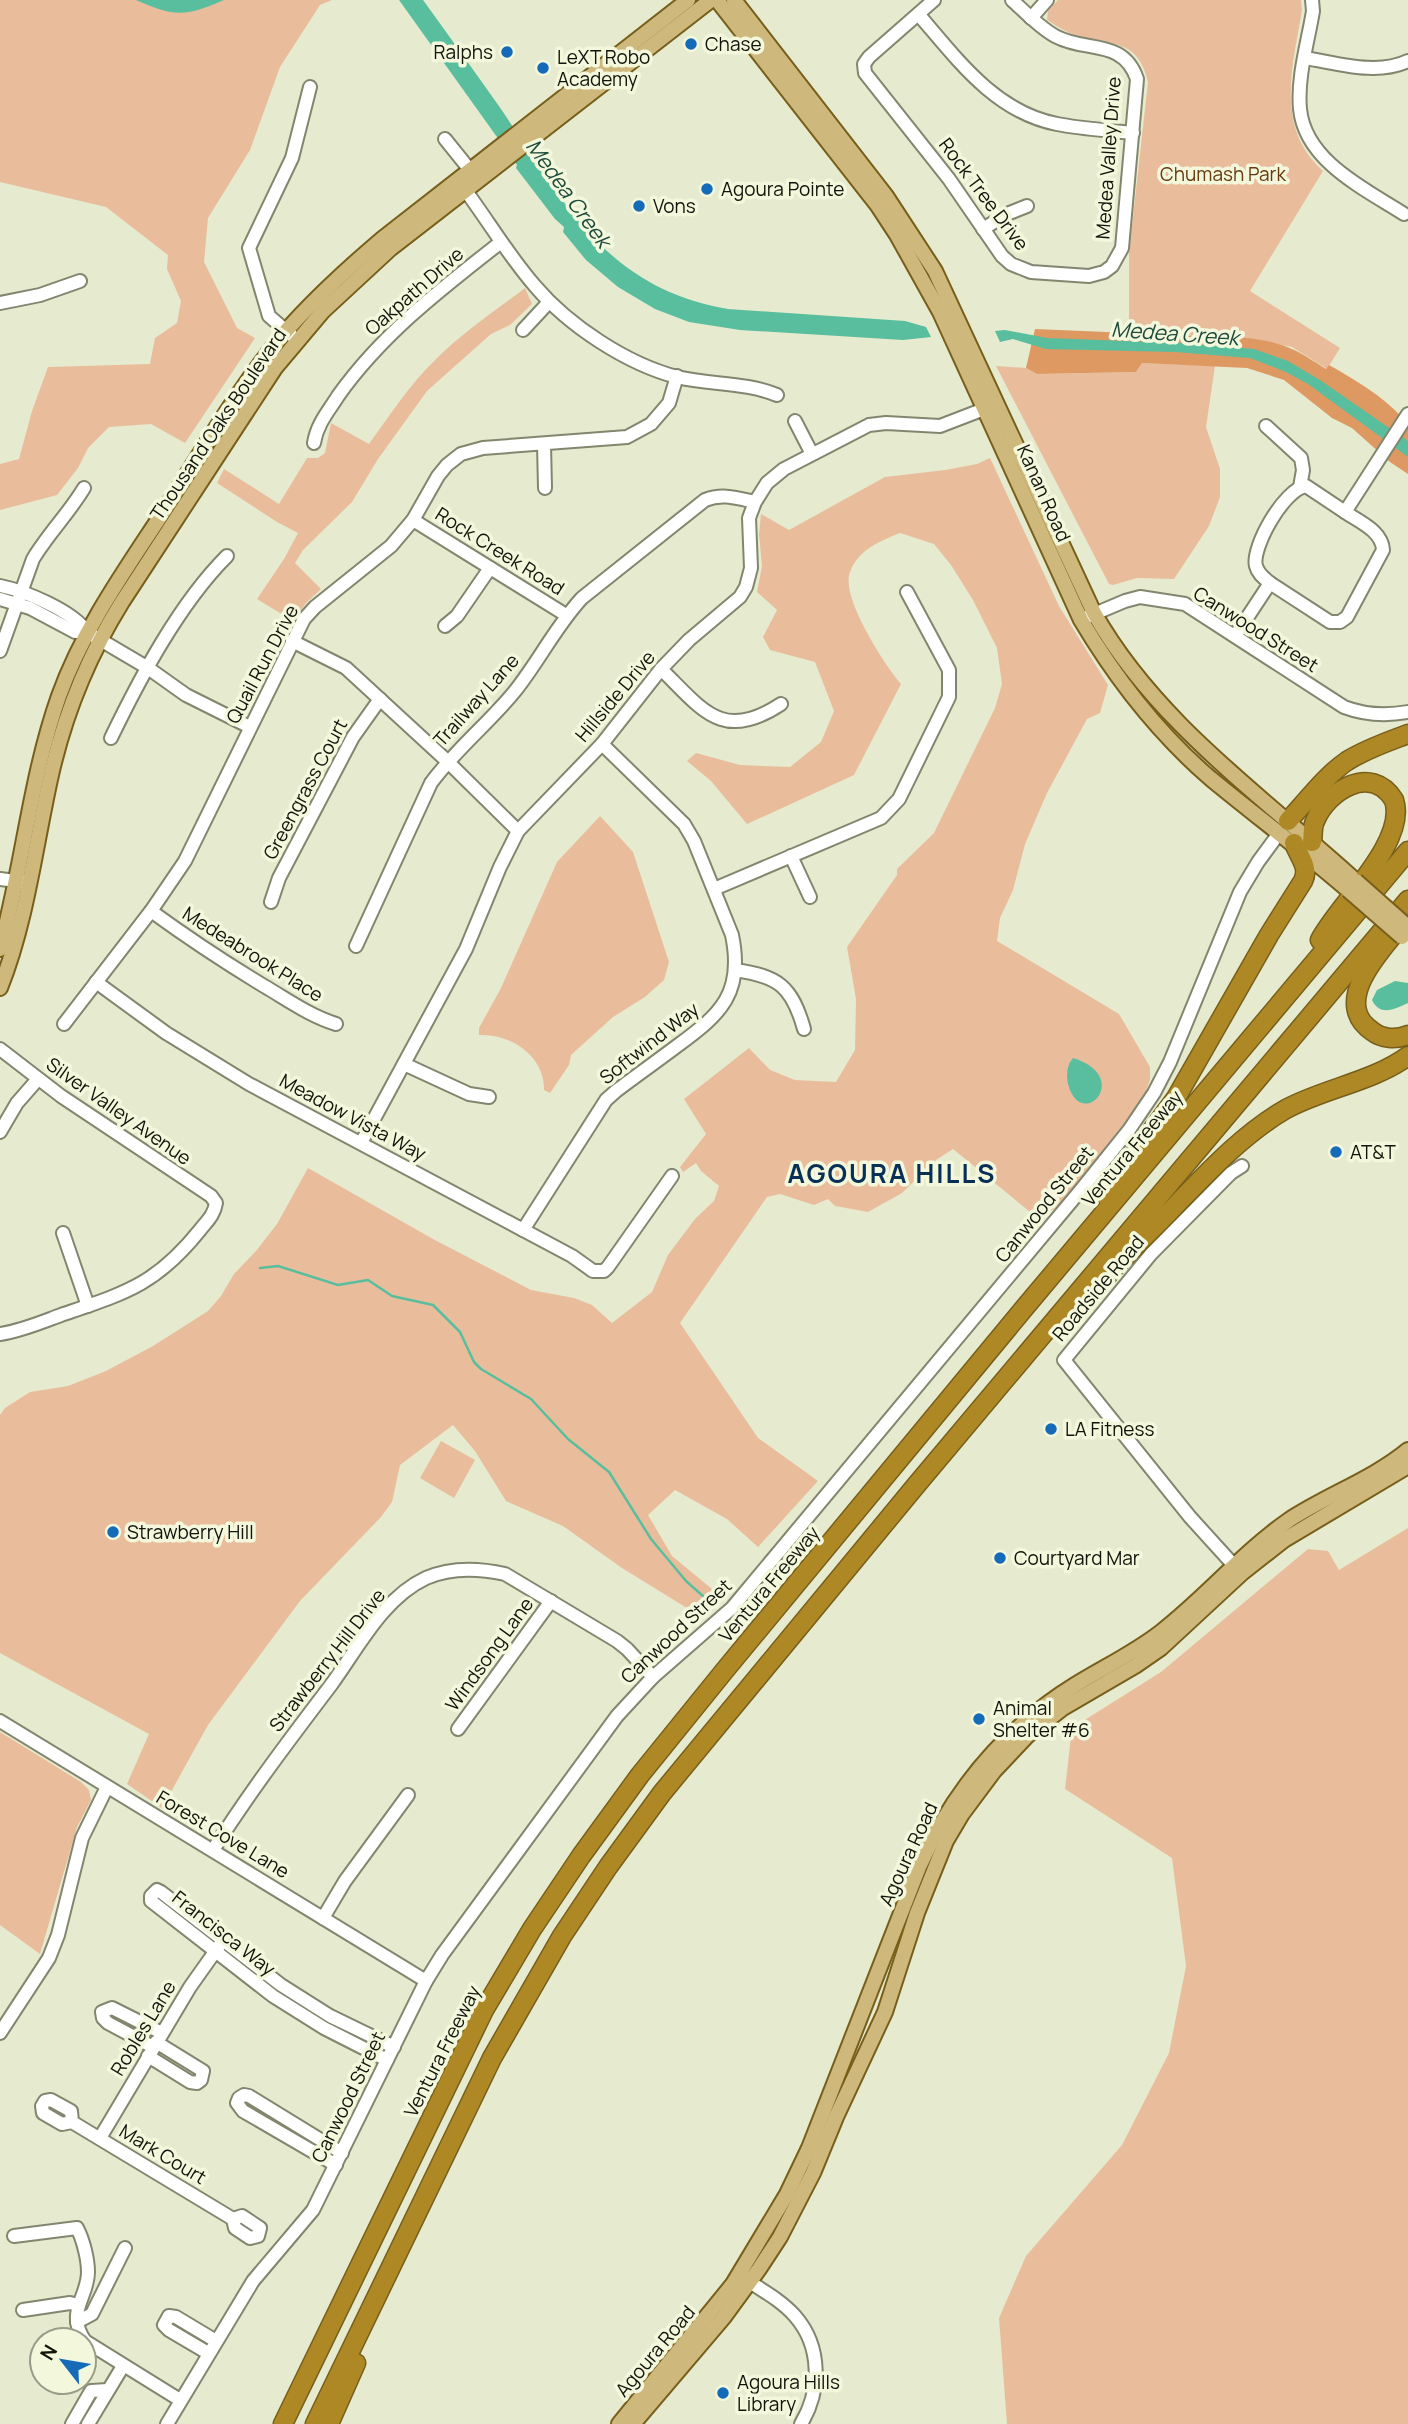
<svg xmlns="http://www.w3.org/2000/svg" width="1408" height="2424" font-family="Manrope,sans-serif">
	<rect width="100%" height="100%" fill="#e6eacf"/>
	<g fill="#e9bd9c">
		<path d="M0,0H332L320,5L280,67L250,150L208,218L204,262L237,328L255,338L185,443L151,424L109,427L88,448L78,468L57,495L0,510V464L19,459L32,411L48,367L150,364L155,338L177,323L181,301L167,269L168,255L106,207L0,182Z"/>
		<path d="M1058,0H1301L1302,10C1293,66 1274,127 1323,171L1250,291L1340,348L1327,369L1292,347L1248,338L1129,332V253L1148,82C1138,41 1116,45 1082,37C1069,34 1058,27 1047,20L1048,11Z"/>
		<path d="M525,288L532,304L510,325L491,334L427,391L378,459L352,502L303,550L295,563L321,589L306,603L293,621L257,599L284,559L298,533L277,522L217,483L224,469L279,504L307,458H318L325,453L331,423L369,444C390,415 410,384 436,359C463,332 495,311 525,288Z"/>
		<path d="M1142,363L1215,366L1206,427L1220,469V497L1209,526L1174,579L1137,578L1113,585L1109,584L996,366L1026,368L1037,374L1136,372Z"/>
		<path d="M990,458L1059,606L1108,685L1100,713L1087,719L1047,793L1025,844L1013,890L1000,918L997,941L1119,1014L1150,1067V1080L1142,1101L1057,1208L1035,1216L953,1149L936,1160L902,1193L868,1212L835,1206L828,1199L814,1205L780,1194L767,1197L680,1323L758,1438L818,1481L758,1547L727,1519L675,1490L648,1515L672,1556L718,1594L695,1613L622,1568L563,1526L506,1501L475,1451L453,1425L400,1465L392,1502L381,1517L300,1601L208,1725L162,1808L127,1784L149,1734L0,1653V1415L5,1408L30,1392L68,1386L106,1371L153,1346L208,1311L221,1296L234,1274L256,1251L277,1224L308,1168L433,1239L531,1290L574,1298L592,1305L612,1323L652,1292L668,1255L695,1219L714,1201L719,1186L701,1171L696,1163L683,1172L680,1167L706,1134L684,1099L749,1048L770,1070L795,1080L836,1082L855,1050L856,999L847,947L897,875V869L934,833L995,708L1002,684L997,648L973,600L951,565L934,544L900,533C880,541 858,550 850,572C840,597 885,665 901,684L854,775L747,824L711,781L687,761L696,753L740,765L790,767L821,742L834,711L815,662L770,650L763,637L777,610L757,592L762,566L759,534L761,514L789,530L885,477L945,470L977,464Z"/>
		<path d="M600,816L633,852L669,962L664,980L645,997L613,1017L571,1055L569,1065L550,1093L544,1090C545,1057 511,1033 479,1035V1028L501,988L557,862Z"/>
		<path d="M441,1441L475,1460L454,1498L420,1478Z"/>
		<path d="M1408,1528V2424H1007L999,2318L1026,2256L1122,2145L1169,2053L1186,1966L1172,1858L1065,1789L1072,1728L1161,1672L1308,1549L1328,1551L1339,1570Z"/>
		<path d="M0,1732L81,1782L89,1790L91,1800L77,1827L40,1954L0,1925Z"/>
	</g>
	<path fill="#dd9961" d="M1035,329L1248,338C1285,343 1295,349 1326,369L1329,365C1360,383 1385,397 1408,424V474L1390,462L1352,428L1332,418L1284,380L1247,368L1142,363L1136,372L1037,374L1026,368Z"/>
	<g fill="#58be9d">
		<path d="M136,0H224C185,17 174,17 136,0Z"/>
		<path d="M399,0H423C449,36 475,72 501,109C564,202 605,288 728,309L905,321L926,327L931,337L903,340L740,330L689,322L655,309L618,287L586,260L563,232L564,227L555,219L516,168L517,165Z"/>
		<path d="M1005,330L1047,338L1182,343L1254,349L1288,361L1320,380L1408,441V457L1308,384L1286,372L1250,358L1175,352L1046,349L1013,339L1000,342L995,331Z"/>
		<path d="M1395,981L1408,983V1003C1395,1009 1380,1017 1372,1000L1377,990Z"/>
		<path d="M1073,1058C1134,1077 1081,1133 1068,1084C1066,1074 1067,1065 1073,1058Z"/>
	</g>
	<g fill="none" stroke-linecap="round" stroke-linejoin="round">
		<path stroke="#58be9d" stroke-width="2.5" d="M260,1268L278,1266L338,1285L368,1280L392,1296L433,1305L460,1332L474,1362L481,1369L531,1399L568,1439L609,1472L651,1539L686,1581L713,1605"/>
		<g stroke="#82866e" stroke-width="16">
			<g id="minor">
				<path d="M934,0L869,57L864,64L865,73L949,179L1002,256L1011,264L1031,272L1089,276L1104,272L1112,266L1122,248L1137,79C1123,38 1086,53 1055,36C1039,27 1025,12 1012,0"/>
				<path d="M1312,0L1313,11C1308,42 1297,77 1300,109C1305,161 1365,189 1404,214"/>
				<path d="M919,15C957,59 995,112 1057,124C1082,129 1108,130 1133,133"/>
				<path d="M1031,18L1047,0"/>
				<path d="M1305,58C1337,63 1377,76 1408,61"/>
				<path d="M445,139L470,170"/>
				<path d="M460,183C486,217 507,254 535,286C569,326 627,364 677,377C710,385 745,382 777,395"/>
				<path d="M983,229L1007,214L1027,206"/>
				<path d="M0,303L40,295L80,281"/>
				<path d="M523,330L549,302"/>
				<path d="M297,340L269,316L249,248L292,158L310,87"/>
				<path d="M795,421L812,454"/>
				<path d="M1266,426L1301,458L1303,470L1300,487"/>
				<path d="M314,443C317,424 328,412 338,396C382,334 441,289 501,242"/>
				<path d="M544,444L545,488"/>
				<path d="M413,520L566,615"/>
				<path d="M1270,583L1330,622H1340L1347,617L1383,550C1382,531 1360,522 1345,512"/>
				<path d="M0,586C25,591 73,611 87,632"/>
				<path d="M0,599L30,608L75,632H87L148,668L186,695L250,727"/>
				<path d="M1087,617L1125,601L1140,597L1185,604L1344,707C1365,715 1386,716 1408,712"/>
				<path d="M445,626L457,616L490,568"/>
				<path d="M1235,636L1270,583C1264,578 1258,574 1256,566C1251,548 1284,489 1306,486L1345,512L1408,414"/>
				<path d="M292,641L346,668L447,761L518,831"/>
				<path d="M0,651L33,559C48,534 69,513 84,488"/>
				<path d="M661,669C702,709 722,743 781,704"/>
				<path d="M111,738C140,678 179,604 227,556"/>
				<path d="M791,856L810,897"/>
				<path d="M0,879L23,882"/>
				<path d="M714,889L881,818L899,799L949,697V670L907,592"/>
				<path d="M271,902L279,878L353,737L380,699"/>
				<path d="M151,911C188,938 226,963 264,986C288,1000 310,1016 336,1024"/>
				<path d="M356,946L431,783C456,749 489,723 515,691C539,661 556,626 582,598L705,500C722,493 737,498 755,502"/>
				<path d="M735,970C778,976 792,986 804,1029"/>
				<path d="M96,982L166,1033L249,1084L572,1256L593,1271H604L608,1267L672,1176"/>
				<path d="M64,1024L151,911L185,861L304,619L315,607L391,546L413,520L438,476L447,465L461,454L483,448L627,437L651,424L669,403L677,376"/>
				<path d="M0,1049L61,1096L211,1196L216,1203C214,1215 208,1220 200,1230C156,1285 125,1293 61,1315C42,1322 21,1331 0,1334"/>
				<path d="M404,1064L469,1094L489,1097"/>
				<path d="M0,1132L17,1103L38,1079"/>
				<path d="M361,1143L466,949L500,867L518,831L602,744L661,669L689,640L740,597L746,587L751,568L749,518L755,502L767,483L784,469L869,425L886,423L940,426L992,406"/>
				<path d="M523,1230L606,1100L616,1091C636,1076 657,1061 677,1046C721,1014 744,993 732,935L694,841L684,824L602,744"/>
				<path d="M63,1233L88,1306"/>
				<path d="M1239,1571L1190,1517L1064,1360L1151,1254L1231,1173L1242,1166"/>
				<path d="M0,1721L426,1981"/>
				<path d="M458,1729L551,1601"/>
				<path d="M213,1850C249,1793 290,1739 331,1685C358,1648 383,1598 426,1578C451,1567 478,1568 505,1574L617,1641L627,1649L653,1677"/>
				<path d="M323,1918L345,1881L408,1795"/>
				<path d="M0,2033L49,1958L58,1935L82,1838L107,1787"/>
				<path d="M153,2047L108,2023L103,2018L102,2012L112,2008L162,2033"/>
				<path d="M148,2056L190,2082L197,2083L201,2080L203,2071L156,2042"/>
				<path d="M387,2060L324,2028L273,1996L151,1901V1896L157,1890L161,1892L281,1985L330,2016L394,2047"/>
				<path d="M72,2122L71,2111L51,2100L45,2101L42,2106L43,2113L62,2124L72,2122L233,2219L242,2216L260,2228L258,2236L250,2238L235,2228L233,2219"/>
				<path d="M100,2138L190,1987L219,1946"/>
				<path d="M336,2165L243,2111L237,2103L239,2098L244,2095L249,2096L342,2153"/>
				<path d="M14,2236L77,2228C83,2239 88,2259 88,2272C88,2298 65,2312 85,2341L180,2400"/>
				<path d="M742,2277C760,2289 781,2300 795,2316C822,2347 821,2391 801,2424"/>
				<path d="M23,2310L70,2303L78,2305"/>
				<path d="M77,2322L92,2314L125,2248"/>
				<path d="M208,2353L169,2330L164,2325L169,2316L176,2317L216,2341"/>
				<path d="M72,2424L91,2391L108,2390"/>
				<path d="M88,2424L123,2366"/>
				<path d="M167,2424L253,2281L313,2210L426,1981L442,1955L617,1716L653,1677L732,1608L1080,1191L1129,1130L1154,1093L1170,1062L1240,892L1258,862L1280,832"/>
			</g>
		</g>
		<g stroke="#775f1b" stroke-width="18">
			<g id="major">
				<path d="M717,0L878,206L897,235L940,312L1081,620C1116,679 1158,733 1210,778C1256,816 1303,851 1348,890"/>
				<path d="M734,0L886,196L935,271L1094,613C1156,723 1264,797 1356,881"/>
				<path d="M0,949C23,866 30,778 59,696C82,632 121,576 158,520C199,457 237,389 286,331C316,297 348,268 382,239L688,0"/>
				<path d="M0,988C27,920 35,846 51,775C65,713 89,655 122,602L275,368L323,311L390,249L711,0"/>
				<path d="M619,2424L733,2284L787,2194L809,2148L919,1867C953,1791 1004,1729 1075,1685C1104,1667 1134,1653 1161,1632C1206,1597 1242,1553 1289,1520C1327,1495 1373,1479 1408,1450"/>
				<path d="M633,2424L724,2317L759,2269L780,2237L813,2173L836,2117L885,2012L917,1913L946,1841L962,1814L994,1771L1027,1736L1063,1708L1135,1666L1161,1648L1242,1573L1284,1540L1408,1466"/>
			</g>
		</g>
		<g stroke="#775f1b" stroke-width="21">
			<g id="highway">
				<path d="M1288,821C1307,801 1324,777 1347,761C1366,749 1387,742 1408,734"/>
				<path d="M1312,842C1313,835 1312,827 1315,821C1327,791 1371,763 1394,800C1408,842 1338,905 1320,940"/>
				<path d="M1395,933C1375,957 1333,1004 1372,1031C1382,1039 1396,1040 1408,1035"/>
				<path d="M1104,1195L1176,1098L1269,935L1303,881C1310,867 1299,857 1294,843"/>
				<path d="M1104,1279C1126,1254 1151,1231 1174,1207C1209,1171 1243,1134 1286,1109C1325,1088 1372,1082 1408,1056"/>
				<path d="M283,2424L484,2010L532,1929L581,1856L640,1775L725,1670L1026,1306L1408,851"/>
				<path d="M315,2424L492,2058L562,1936L608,1867L662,1793L918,1483L1408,900"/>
				<path d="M329,2424L356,2363"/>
			</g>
		</g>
		<use href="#minor" stroke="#fff" stroke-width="12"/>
		<use href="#major" stroke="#ceb87c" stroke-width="14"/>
		<use href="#highway" stroke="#ae8824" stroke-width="18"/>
		<g stroke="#775f1b" stroke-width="18" stroke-linecap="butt">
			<g id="major-bridge">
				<path d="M1356,881L1408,927"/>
				<path d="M1348,890L1402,937"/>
			</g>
		</g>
		<use href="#major-bridge" stroke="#ceb87c" stroke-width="14"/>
	</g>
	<g fill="#166bb9" stroke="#f3f7dc" stroke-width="2.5">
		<circle cx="691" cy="44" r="7"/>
		<circle cx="507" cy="52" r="7"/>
		<circle cx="543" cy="68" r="7"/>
		<circle cx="707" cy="189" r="7"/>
		<circle cx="639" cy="206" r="7"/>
		<circle cx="1336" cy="1152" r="7"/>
		<circle cx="1051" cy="1429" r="7"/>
		<circle cx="113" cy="1532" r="7"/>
		<circle cx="1000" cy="1558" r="7"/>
		<circle cx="979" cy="1719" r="7"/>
		<circle cx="723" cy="2393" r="7"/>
	</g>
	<g text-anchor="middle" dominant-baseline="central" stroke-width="7" stroke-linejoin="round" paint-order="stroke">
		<g font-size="19" fill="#12130a" stroke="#f3f7dc" text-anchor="start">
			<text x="705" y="44">Chase</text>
			<text x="493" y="52" text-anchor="end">Ralphs</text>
			<text x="557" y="57">LeXT Robo<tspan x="557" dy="22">Academy</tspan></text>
			<text x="721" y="189">Agoura Pointe</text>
			<text x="653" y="206">Vons</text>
			<text x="1350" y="1152">AT&amp;T</text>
			<text x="1065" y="1429">LA Fitness</text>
			<text x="127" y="1532">Strawberry Hill</text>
			<text x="1014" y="1558">Courtyard Mar</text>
			<text x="993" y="1708">Animal<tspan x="993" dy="22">Shelter #6</tspan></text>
			<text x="737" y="2382">Agoura Hills<tspan x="737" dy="22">Library</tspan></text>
		</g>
		<g font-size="19" fill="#12130a" stroke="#f3f7dc">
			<text transform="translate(1108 158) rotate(-86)">Medea Valley Drive</text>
			<text transform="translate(984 194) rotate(53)">Rock Tree Drive</text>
			<text transform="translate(414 291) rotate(-41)">Oakpath Drive</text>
			<text transform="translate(218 424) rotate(-56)">Thousand Oaks Boulevard</text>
			<text transform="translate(1044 493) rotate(66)">Kanan Road</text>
			<text transform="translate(500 551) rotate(32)">Rock Creek Road</text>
			<text transform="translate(1256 629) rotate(32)">Canwood Street</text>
			<text transform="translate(262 664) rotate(-62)">Quail Run Drive</text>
			<text transform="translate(615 696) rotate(-50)">Hillside Drive</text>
			<text transform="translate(476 700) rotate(-48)">Trailway Lane</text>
			<text transform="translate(305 789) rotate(-62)">Greengrass Court</text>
			<text transform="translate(253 954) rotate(32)">Medeabrook Place</text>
			<text transform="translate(649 1043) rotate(-38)">Softwind Way</text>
			<text transform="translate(119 1111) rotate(35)">Silver Valley Avenue</text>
			<text transform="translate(353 1117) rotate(28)">Meadow Vista Way</text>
			<text transform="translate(1132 1148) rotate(-50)">Ventura Freeway</text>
			<text transform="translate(1044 1204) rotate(-51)">Canwood Street</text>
			<text transform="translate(1098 1288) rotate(-50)">Roadside Road</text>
			<text transform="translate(769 1584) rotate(-50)">Ventura Freeway</text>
			<text transform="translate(676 1631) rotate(-43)">Canwood Street</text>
			<text transform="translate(489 1654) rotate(-54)">Windsong Lane</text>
			<text transform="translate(327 1660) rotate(-52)">Strawberry Hill Drive</text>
			<text transform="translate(223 1834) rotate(31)">Forest Cove Lane</text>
			<text transform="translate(908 1854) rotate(-65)">Agoura Road</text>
			<text transform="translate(224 1933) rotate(38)">Francisca Way</text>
			<text transform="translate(143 2028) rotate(-59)">Robles Lane</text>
			<text transform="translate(442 2051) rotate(-63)">Ventura Freeway</text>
			<text transform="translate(348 2097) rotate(-64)">Canwood Street</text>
			<text transform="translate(163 2154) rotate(31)">Mark Court</text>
			<text transform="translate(655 2351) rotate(-50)">Agoura Road</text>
		</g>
		<g font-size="19" fill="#66390e" stroke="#f3f7dc">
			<text x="1223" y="174">Chumash Park</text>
		</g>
		<g font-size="21" font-style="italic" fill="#1e4b3c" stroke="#f3f7dc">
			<text transform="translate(569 193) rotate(54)">Medea Creek</text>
			<text transform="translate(1175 333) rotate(4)">Medea Creek</text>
		</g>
		<g font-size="26" font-weight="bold" letter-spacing="2" fill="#082f55" stroke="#f3f7dc">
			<text x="892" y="1173">AGOURA HILLS</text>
		</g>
	</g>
	<g transform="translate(63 2361) rotate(301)"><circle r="33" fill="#f3f7dc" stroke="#999c88" stroke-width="2"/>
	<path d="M0-5L12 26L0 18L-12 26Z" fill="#166bb9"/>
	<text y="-10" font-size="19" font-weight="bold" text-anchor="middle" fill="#12130a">N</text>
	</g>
</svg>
